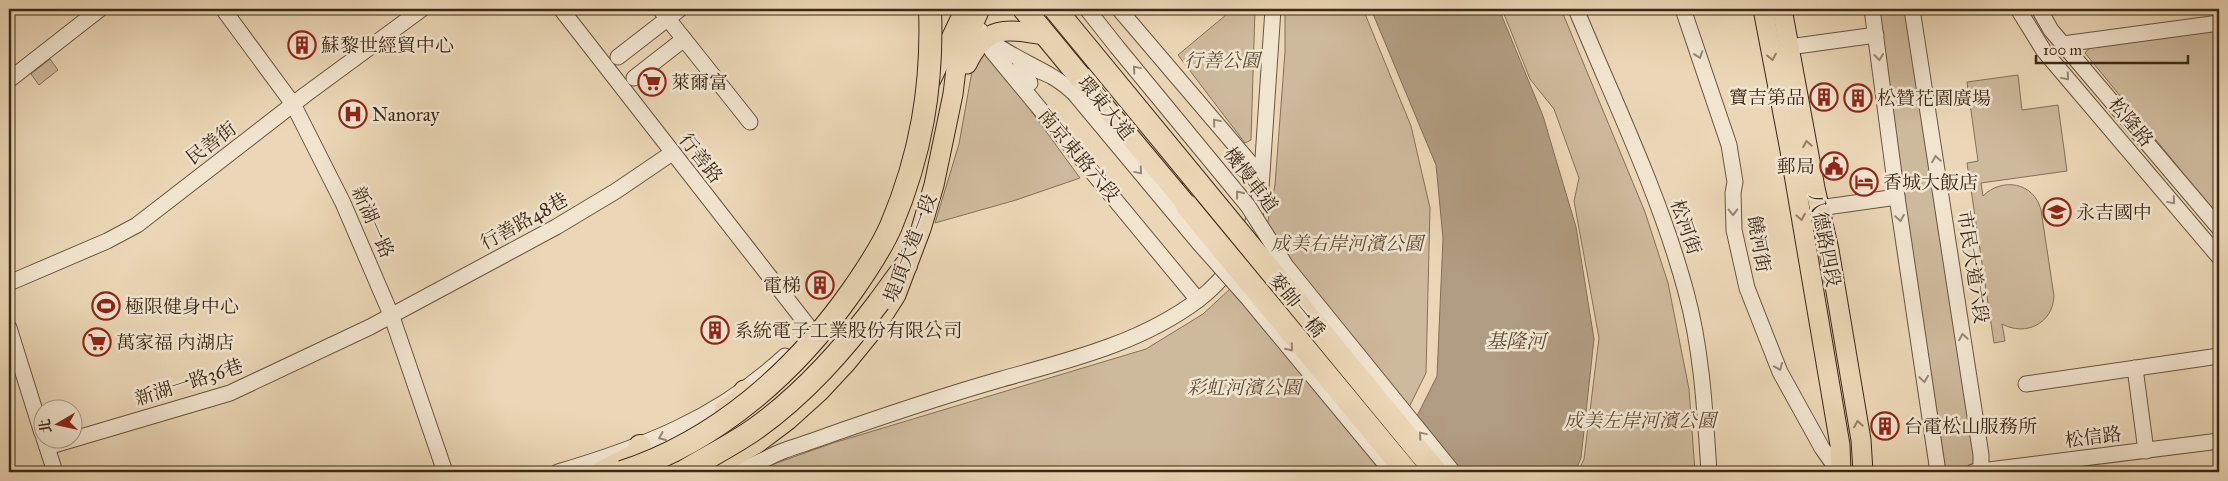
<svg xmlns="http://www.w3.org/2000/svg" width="2228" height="481" font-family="'IM FELL Great Primer','Noto Serif TC',serif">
	<rect width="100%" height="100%" fill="#ebd7b7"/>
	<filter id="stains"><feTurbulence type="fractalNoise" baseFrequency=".004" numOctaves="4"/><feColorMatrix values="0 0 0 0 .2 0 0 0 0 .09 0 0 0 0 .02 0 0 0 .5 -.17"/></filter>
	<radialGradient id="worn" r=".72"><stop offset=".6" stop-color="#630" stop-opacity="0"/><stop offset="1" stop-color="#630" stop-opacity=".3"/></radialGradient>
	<g fill="#cdb99c" stroke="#84705a">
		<path d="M1233,9H1255L1251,140L1245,143L1178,55Z"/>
		<path d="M1285,9H1363L1411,126L1430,208L1426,373L1377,472H751L833,443L1146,349L1203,314L1230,289L1251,261L1266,231L1275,185L1285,52Z"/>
		<path d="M1502,9H1561L1645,212L1668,283L1689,389L1695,472H1578L1584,459L1599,338L1574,201L1579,178L1554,109L1530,79Z"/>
		<path d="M1877,9H1909L1976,467L1939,471Z"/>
		<path d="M2219,30V217L2085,53L2091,46Z"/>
		<path d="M988,52L1080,178L1016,200L935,223L959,144L974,60Z"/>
		<path d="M50,59L58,70L39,85L31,74Z"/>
		<path d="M2018,75L2022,110L2058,105L2067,171L1981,183L1983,196C2002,177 2034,182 2041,210L2054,296C2053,323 2026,337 2002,324L2005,341L1994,343L1967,163L1978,161L1967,82Z"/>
	</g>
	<path fill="#b09c81" stroke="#826e57" d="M1371,9H1499L1543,116L1576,227L1594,339L1581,458L1575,472H1389L1437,376L1443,238L1436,165Z"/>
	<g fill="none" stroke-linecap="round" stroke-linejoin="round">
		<g stroke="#68543f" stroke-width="17">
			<g id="minor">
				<path d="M223,9L293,104L343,203L392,317L445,472"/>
				<path d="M561,9L812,331"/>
				<path d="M660,9L750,122"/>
				<path d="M1087,9L1117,47"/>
				<path d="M1119,9L1252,165L1262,168"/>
				<path d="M1576,9C1614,101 1660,195 1686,292C1702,350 1705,412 1709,472"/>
				<path d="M1683,9L1729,145L1735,182L1733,193L1734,230L1747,288L1780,372L1822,448L1839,472"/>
				<path d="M1872,9L1897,197L1938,472"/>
				<path d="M1912,9L1981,455V472"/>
				<path d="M2018,9L2044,51L2219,257"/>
				<path d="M2039,9L2051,30L2219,228"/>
				<path d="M981,31L992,51L1198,300"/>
				<path d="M991,41C1016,61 1050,70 1074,93"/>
				<path d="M2063,44L2219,23"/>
				<path d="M1789,47L1876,35"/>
				<path d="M618,57L680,9"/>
				<path d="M634,78L684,39"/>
				<path d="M9,80L100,9"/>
				<path d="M1030,83L1019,69L1023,64L1049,75"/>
				<path d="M1819,208L1897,197"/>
				<path d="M9,283L107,241L137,225L305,95L422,9"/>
				<path d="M9,328L42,433"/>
				<path d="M2135,368L2146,451"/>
				<path d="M2026,384L2219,356"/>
				<path d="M44,438L55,472"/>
				<path d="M47,447L230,393L370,327L556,227L616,191L672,153"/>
				<path d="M716,468C738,478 762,459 783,451C793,447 804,444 815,440C877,418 939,397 1002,379C1070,360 1141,343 1198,300C1235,272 1254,233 1261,188L1273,9"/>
				<path d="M558,472C643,447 718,418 785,356"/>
				<path d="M1973,472L2219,441"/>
			</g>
		</g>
		<g stroke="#3c2817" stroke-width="21">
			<g id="major">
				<path d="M1763,9L1789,145L1840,445L1841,472"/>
				<path d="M1782,9L1815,188L1829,250L1861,440L1863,472"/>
				<path d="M967,64C986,24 1007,29 1045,35"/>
				<path d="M931,80L965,9"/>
				<path d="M724,410L739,400L744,390"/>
				<path d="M707,472L756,444L788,420L819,392L846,363L877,325L896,295L921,229L934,185L953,94L957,61L980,9"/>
			</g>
		</g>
		<g stroke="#3c2817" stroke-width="24">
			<g id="highway">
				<path d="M1024,9L1100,101"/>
				<path d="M1096,77L1156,151L1181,172"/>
				<path d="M879,302L906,265"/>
				<path d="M602,472L636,455L640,446"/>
			</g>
		</g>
		<use href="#minor" stroke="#f2e5d0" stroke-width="15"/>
		<use href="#major" stroke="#ebd7b7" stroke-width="19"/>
		<use href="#highway" stroke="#ebd7b7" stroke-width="22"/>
		<g stroke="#68543f" stroke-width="17" stroke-linecap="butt">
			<g id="minor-bridge">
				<path d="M1117,47L1248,206L1286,266L1453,472"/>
				<path d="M1074,93L1199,243L1247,297L1392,472"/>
			</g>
		</g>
		<g stroke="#3c2817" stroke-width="21" stroke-linecap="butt">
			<path id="major-bridge" d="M1086,84L1197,217"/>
		</g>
		<g stroke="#3c2817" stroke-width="24" stroke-linecap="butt">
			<g id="highway-bridge">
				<path d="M1055,9L1436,472"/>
				<path d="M1187,206L1407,472"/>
				<path d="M622,472C717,441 795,372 852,291C866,271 881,249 891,226C921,155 933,86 930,9"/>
				<path d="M683,472C706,458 732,445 755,429C804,394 843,350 879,302"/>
			</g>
		</g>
		<use href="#minor-bridge" stroke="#f2e5d0" stroke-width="15"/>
		<use href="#major-bridge" stroke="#ebd7b7" stroke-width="19"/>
		<use href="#highway-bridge" stroke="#ebd7b7" stroke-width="22"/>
	</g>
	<defs><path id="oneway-chevron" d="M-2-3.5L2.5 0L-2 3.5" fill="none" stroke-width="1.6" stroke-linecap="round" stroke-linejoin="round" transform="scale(1.25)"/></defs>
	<g stroke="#978674">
		<use href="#oneway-chevron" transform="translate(1699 55) rotate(71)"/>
		<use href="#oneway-chevron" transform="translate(1879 57) rotate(83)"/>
		<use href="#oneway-chevron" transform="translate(1136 69) rotate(-130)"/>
		<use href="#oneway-chevron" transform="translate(2066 77) rotate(50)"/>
		<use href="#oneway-chevron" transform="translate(1216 122) rotate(-130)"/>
		<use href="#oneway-chevron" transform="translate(1936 159) rotate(-99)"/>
		<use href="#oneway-chevron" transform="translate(1139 171) rotate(50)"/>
		<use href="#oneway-chevron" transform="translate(1239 194) rotate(-128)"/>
		<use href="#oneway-chevron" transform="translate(2172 201) rotate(50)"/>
		<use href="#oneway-chevron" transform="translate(1733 212) rotate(89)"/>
		<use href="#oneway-chevron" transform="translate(1900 218) rotate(81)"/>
		<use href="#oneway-chevron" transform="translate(1963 337) rotate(-99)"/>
		<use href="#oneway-chevron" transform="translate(1290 348) rotate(51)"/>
		<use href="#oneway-chevron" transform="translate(1779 367) rotate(67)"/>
		<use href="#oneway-chevron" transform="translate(1924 379) rotate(82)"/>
		<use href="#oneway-chevron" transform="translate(1422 435) rotate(-130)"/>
		<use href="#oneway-chevron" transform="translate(662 437) rotate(157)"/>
	</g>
	<g stroke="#948067">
		<use href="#oneway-chevron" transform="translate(1772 57) rotate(79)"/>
		<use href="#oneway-chevron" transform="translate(1807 144) rotate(-100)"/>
		<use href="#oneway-chevron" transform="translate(1801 217) rotate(80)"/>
		<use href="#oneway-chevron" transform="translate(1858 424) rotate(-100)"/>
	</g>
	<defs>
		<g id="building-ring" transform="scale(1.4375)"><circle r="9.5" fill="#f2e5d0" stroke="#8f2418" stroke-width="1.5"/><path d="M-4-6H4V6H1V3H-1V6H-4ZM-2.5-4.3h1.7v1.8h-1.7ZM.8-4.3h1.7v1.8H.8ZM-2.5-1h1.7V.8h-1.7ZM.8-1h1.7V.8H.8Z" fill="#8f2418"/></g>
		<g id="supermarket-ring" transform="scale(1.4375)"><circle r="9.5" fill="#f2e5d0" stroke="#8f2418" stroke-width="1.5"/><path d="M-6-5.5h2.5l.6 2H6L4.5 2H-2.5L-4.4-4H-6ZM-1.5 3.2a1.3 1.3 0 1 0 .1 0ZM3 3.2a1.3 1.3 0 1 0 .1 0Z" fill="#8f2418"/></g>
		<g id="hospital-ring" transform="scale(1.4375)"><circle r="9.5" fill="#f2e5d0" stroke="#8f2418" stroke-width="1.5"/><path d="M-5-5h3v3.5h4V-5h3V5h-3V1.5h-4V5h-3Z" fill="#8f2418"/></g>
		<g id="civic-ring" transform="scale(1.4375)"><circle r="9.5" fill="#f2e5d0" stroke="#8f2418" stroke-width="1.5"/><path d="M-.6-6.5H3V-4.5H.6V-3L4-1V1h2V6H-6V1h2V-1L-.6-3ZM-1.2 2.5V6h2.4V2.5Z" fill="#8f2418"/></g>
		<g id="hotel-ring" transform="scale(1.4375)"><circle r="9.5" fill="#f2e5d0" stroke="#8f2418" stroke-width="1.5"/><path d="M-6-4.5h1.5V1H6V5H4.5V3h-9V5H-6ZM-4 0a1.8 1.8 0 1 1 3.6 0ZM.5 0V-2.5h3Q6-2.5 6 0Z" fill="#8f2418"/></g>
		<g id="school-ring" transform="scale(1.4375)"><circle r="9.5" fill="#f2e5d0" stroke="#8f2418" stroke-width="1.5"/><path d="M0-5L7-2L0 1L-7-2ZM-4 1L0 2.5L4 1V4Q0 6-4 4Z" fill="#8f2418"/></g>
		<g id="stadium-ring" transform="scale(1.4375)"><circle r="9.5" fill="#f2e5d0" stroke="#8f2418" stroke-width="1.5"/><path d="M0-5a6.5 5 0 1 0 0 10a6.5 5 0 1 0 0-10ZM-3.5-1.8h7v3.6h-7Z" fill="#8f2418"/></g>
	</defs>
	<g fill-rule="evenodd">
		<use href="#building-ring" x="302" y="45"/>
		<use href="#supermarket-ring" x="652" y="82"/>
		<use href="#building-ring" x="1824" y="97"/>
		<use href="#building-ring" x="1858" y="98"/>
		<use href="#hospital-ring" x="353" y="114"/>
		<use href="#civic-ring" x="1834" y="166"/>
		<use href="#hotel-ring" x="1864" y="182"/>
		<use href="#school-ring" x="2057" y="212"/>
		<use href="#building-ring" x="820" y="285"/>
		<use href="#stadium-ring" x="106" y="306"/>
		<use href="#building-ring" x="715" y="330"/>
		<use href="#supermarket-ring" x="97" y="342"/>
		<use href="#building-ring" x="1885" y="426"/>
	</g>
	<g text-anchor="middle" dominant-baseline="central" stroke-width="5" stroke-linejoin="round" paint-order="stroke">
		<g font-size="19" fill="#3c2817" stroke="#f2e5d0" text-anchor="start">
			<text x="321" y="45">蘇黎世經貿中心</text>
			<text x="671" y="82">萊爾富</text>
			<text x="1805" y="97" text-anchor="end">寶吉第品</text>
			<text x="1877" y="98">松贊花園廣場</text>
			<text x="372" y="114">Nanoray</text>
			<text x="1815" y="166" text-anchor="end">郵局</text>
			<text x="1883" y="182">香城大飯店</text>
			<text x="2076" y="212">永吉國中</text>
			<text x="801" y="285" text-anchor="end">電梯</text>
			<text x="125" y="306">極限健身中心</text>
			<text x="734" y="330">系統電子工業股份有限公司</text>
			<text x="116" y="342">萬家福 內湖店</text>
			<text x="1904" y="426">台電松山服務所</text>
		</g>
		<g font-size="19" font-style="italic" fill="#604c38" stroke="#f2e5d0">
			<text x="1222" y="60">行善公園</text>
			<text x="1347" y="243">成美右岸河濱公園</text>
			<text x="1244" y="387">彩虹河濱公園</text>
			<text x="1640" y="420">成美左岸河濱公園</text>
		</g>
		<g font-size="19" fill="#3c2817" stroke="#f2e5d0">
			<text transform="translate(1106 108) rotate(51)">環東大道</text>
			<text transform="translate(2131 122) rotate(50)">松隆路</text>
			<text transform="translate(211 143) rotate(-37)">民善街</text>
			<text transform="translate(1079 155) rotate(50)">南京東路六段</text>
			<text transform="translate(701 158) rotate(52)">行善路</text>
			<text transform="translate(1251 180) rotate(53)">機慢車道</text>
			<text transform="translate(524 221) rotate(-29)">行善路48巷</text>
			<text transform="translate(373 222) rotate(66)">新湖一路</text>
			<text transform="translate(1686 227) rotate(71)">松河街</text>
			<text transform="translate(1825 240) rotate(79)">八德路四段</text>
			<text transform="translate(1759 244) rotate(80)">饒河街</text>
			<text transform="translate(910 248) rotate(-69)">堤頂大道一段</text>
			<text transform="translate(1973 267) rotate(81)">市民大道六段</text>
			<text transform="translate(1297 305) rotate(51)">麥帥一橋</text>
			<text transform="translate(189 382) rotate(-18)">新湖一路36巷</text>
			<text transform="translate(2093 437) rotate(-7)">松信路</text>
		</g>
		<g font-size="20" font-style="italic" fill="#5f4b37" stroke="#f2e5d0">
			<text x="1516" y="341">基隆河</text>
		</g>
	</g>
	<rect width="2228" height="481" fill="none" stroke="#ebd7b7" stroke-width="30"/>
	<rect x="10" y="10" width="2208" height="461" fill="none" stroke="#3c2817" stroke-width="2.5"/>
	<rect x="15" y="15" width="2198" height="451" fill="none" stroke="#3c2817"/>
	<g transform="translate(58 424) rotate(261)"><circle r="24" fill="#f2e5d0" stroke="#a99986"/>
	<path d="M0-4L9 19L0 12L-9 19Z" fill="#8f2418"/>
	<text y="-8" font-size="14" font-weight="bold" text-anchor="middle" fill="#3c2817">北</text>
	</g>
	<path d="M2036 55v8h152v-8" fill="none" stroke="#3c2817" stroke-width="2.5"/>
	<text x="2043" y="55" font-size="15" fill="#3c2817" stroke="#f2e5d0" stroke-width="4" paint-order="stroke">100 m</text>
	<rect width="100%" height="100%" filter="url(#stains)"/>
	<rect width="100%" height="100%" fill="url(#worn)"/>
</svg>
